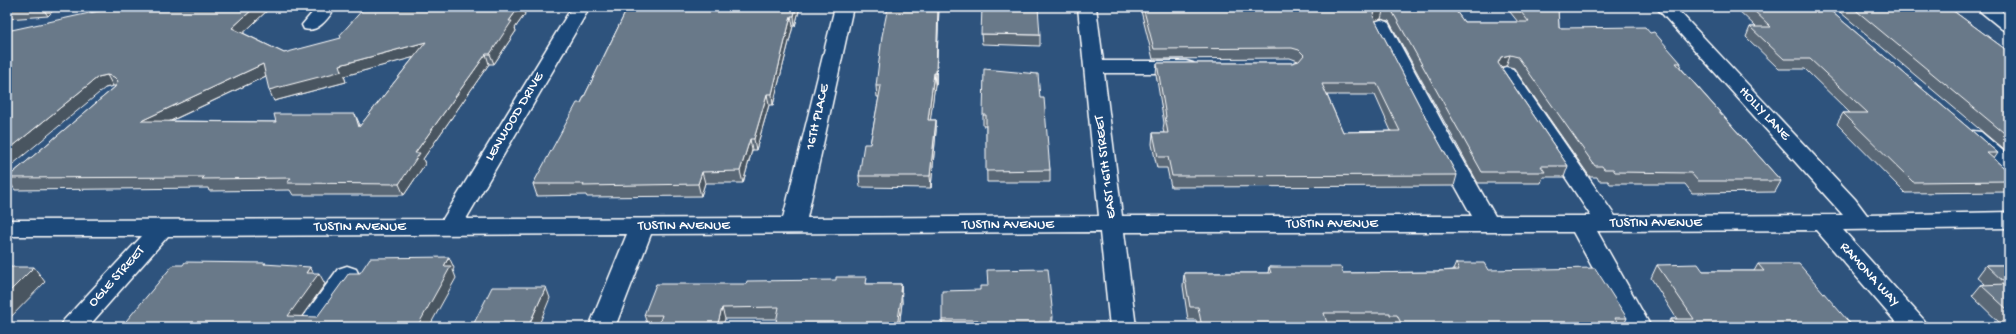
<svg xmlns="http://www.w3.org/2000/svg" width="2016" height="334" viewBox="0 0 2016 334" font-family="'Gochi Hand',sans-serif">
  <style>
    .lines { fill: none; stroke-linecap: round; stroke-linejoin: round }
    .minor-casing { stroke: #fff; stroke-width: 3 }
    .minor { fill: #1f4a7a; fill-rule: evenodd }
    .wall { fill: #5a6876; stroke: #fff; fill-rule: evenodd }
    .shaded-wall { fill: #4a5560; stroke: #fff }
    .building { fill: #697989; stroke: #fff; fill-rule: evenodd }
    .labels { text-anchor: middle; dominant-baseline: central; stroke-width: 3.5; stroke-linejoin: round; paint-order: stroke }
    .street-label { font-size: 14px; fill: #fff; stroke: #1f4a7a }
  </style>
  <rect width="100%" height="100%" fill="#2e537d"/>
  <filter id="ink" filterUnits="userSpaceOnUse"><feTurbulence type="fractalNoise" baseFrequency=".025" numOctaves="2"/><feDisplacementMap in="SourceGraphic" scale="8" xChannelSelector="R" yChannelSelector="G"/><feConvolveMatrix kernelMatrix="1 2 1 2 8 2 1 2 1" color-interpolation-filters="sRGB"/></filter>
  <g filter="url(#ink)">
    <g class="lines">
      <g class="minor-casing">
        <path id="minor" d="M317,7H336C328,18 319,33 304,29L302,25Z
          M572,7H590L466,219L783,218L835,7H853L807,218L1099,216L1078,7H1096L1103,61H1186L1193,63L1196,67L1193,71L1186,73H1104L1122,216H1472L1428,137L1372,26L1374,22L1381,20L1388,22L1390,26L1450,137L1495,216H1591L1496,73L1499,69L1506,67L1513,69L1615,216L1843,215L1656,7H1675L1855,199L1867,215L2009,212V228L1843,230L1924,320L1928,327H1900L1816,230L1597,231L1651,327H1625L1573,232H1124L1136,327H1110L1100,232L651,234L615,327H589L627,234L168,236L88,327H60L64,320L142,236H7V220L443,219Z
          M1975,7H1996L2009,16V31L2002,29Z
          M1973,131L1981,132L2009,156V174L2001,172L1965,142L1962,137L1965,132Z
          M347,266L356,269L359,275L323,327H296L338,269Z"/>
      </g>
      <use href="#minor" class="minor"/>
    </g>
    <path class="wall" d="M7,7H57L48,16L7,19Z
      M117,7H271L243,33L284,53L525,14L515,28L516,31L494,64H489L423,159L425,164L404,195H293L290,190L209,191L208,188L15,190L7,178L115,87V86H113L105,88ZM414,57L360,126L276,122L171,121L266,76L274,101L346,82L344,76Z
      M628,7H800L795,26H793L773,105H769L756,150H752L743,183H705L701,196L587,197L586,195L537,196L533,184L581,103Z
      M939,7L936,84H935L930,120H936V131L931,188L860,187L859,176L870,144L879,97H877L876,86Z
      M1140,7H1453L1464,22H1518L1506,7H1558L1559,28L1650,33L1681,63L1680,67L1781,181L1775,192L1692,193L1685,184H1610L1608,181H1599L1597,177H1590L1514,68L1506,66L1501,67L1568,166L1564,177H1543L1541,183H1478L1389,21L1381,19L1375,20L1430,126L1457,175L1454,186L1171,187L1167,168H1157L1152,144L1153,133H1164L1163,129L1164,123L1156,74L1157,63H1292L1298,61L1290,58L1153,59ZM1327,95H1375L1391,131L1343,132Z
      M1735,7H1826L1998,153L1994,159L2009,172V192L1905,193L1837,124L1843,113H1850L1805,69H1779L1746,37L1750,27H1756Z
      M1834,7H1948L2009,52V154Z
      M981,34L1040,35V46L982,44Z
      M1040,98L1050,170V182H987L986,126H983V115Z
      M1456,263L1488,270L1627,318L1623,327H1386V326H1328V327H1197L1196,320H1188L1183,286L1184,273H1268L1269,267L1343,273L1438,272L1439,271L1453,270Z
      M1758,264L1846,319L1853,327H1667L1671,319H1677L1651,278L1657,265L1703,271H1754Z
      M1986,265H2009V327H2004L1972,296L1981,285L1985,284L1977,277Z
      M746,284H901L902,303L899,327H775L777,319H725L658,326H648L644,315Z
      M980,290L1053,317L1052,327H942V320Z"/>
    <path class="shaded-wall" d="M42,7H57L48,16Z
      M255,7H271L237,39L232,28Z
      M519,7H523L525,14L515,28L516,31L494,64L490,54L509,21Z
      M796,7H800L795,26L794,16Z
      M938,7H939L936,84V73Z
      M1384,8L1381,19L1374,21L1373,16L1376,10Z
      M791,16L793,26L773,105L772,94Z
      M426,42L430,53L344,76L346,82L274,101L269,90L340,65Z
      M486,54L489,64L423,159L425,164L404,195L399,184L415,153Z
      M1510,55L1506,66L1498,68V63L1501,57Z
      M263,64L268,75L147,132L141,121Z
      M934,73L935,84L929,131L928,120Z
      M107,75L113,86L105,88L7,169V151L98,77Z
      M767,94L769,105L756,150L754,139Z
      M355,114L360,125L364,138L359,127Z
      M936,120V131L931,188L930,176Z
      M750,139L752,150L743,183L740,171Z
      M702,172L705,183L701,196L698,184Z
      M449,257L454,268L453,270L456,278L429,327H417L444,266Z
      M34,267L45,282L7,321V294Z
      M310,267L316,277L319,273L325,284L294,327L288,316L306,273Z
      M901,284L902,303L899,327H897Z
      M546,287L550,298L538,327H528Z
      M722,308L725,319L722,327H717Z"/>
    <path class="building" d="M7,7H25L7,8Z
      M117,7H255L232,28L284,53L341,38L340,35L365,7H519L509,21H512L490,54H486L415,153H420L399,184L287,183L291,178L202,179L204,177L7,178L115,87L118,81L114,77L107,75L98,77L7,151V31ZM426,42L359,127L355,114H274L276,122L141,121L263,64L269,90L342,71L340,65Z
      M628,7H796L794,16H791L772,94H767L754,139H750L740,171L702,172L698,184L583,186L584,184H533L577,103H581Z
      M888,7H938L936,73H934L928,120H936L930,176H859L864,144H870L881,86H876L882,36Z
      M982,7H1038L1040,35L981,34Z
      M1143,7H1453L1464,22H1529L1517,7H1558L1559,28L1645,27L1650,33L1654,32L1681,63H1676L1781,181H1698L1691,173L1615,172L1613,169H1604L1602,166H1595L1518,57L1510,55L1501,57L1498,63L1568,166H1541L1545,172H1482L1392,11L1384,8L1376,10L1373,16L1430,126L1457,175L1172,176L1168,157H1158L1153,133H1168L1165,117H1166L1157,63H1292L1299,61L1304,55L1299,50L1292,48L1154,49ZM1322,84H1377L1400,131L1343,132Z
      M1750,7H1826L1998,153H1987L2009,172V181L1913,182L1843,113H1868L1810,59H1784L1750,27H1771Z
      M1852,7H1948L2009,52V137Z
      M984,69L1038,74L1040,98H1044L1050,170L986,171V115H983Z
      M449,257L444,266H451L417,327H121L173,265H183L185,262L266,263L264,264L310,267L306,273H319L288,316L317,317L349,273H360L370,258Z
      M1456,263H1484L1488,270L1595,268L1627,318H1615L1620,327H1403L1397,315H1390V313H1324L1328,327H1202L1198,307H1190L1184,273H1271L1269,267H1341L1343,273L1439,272V271L1459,270Z
      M1698,264L1703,271H1764L1758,264H1799L1853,327H1676L1671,319H1694L1657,265Z
      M1986,265H2009V311L1981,285L2006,284Z
      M7,267H34L7,294Z
      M1048,269L1053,317H1051V327H977L978,320H942V291L980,290V286H988L987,270Z
      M836,277H867L866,284H901L900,292H902L897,327H775L779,307L722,308L717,327H658L662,315H644L656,284H746L747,281L836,280Z
      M492,287H546L528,327H472Z"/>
  </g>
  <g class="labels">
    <g class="street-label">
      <text transform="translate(1764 114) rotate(47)">HOLLY LANE</text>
      <text transform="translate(515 117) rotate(-59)">LENWOOD DRIVE</text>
      <text transform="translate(818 117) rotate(-77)">16TH PLACE</text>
      <text transform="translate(1106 167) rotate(-97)">EAST 16TH STREET</text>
      <text x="1656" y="223">TUSTIN AVENUE</text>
      <text x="1332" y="224">TUSTIN AVENUE</text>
      <text x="1008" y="225">TUSTIN AVENUE</text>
      <text x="684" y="226">TUSTIN AVENUE</text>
      <text x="360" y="227">TUSTIN AVENUE</text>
      <text transform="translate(1869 275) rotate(48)">RAMONA WAY</text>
      <text transform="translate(117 277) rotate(-48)">OGLE STREET</text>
    </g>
  </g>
  <rect width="2016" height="334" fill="none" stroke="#1f4a7a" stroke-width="24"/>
  <rect x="12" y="12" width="1992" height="310" fill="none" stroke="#fff" stroke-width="1.5" filter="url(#ink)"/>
</svg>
